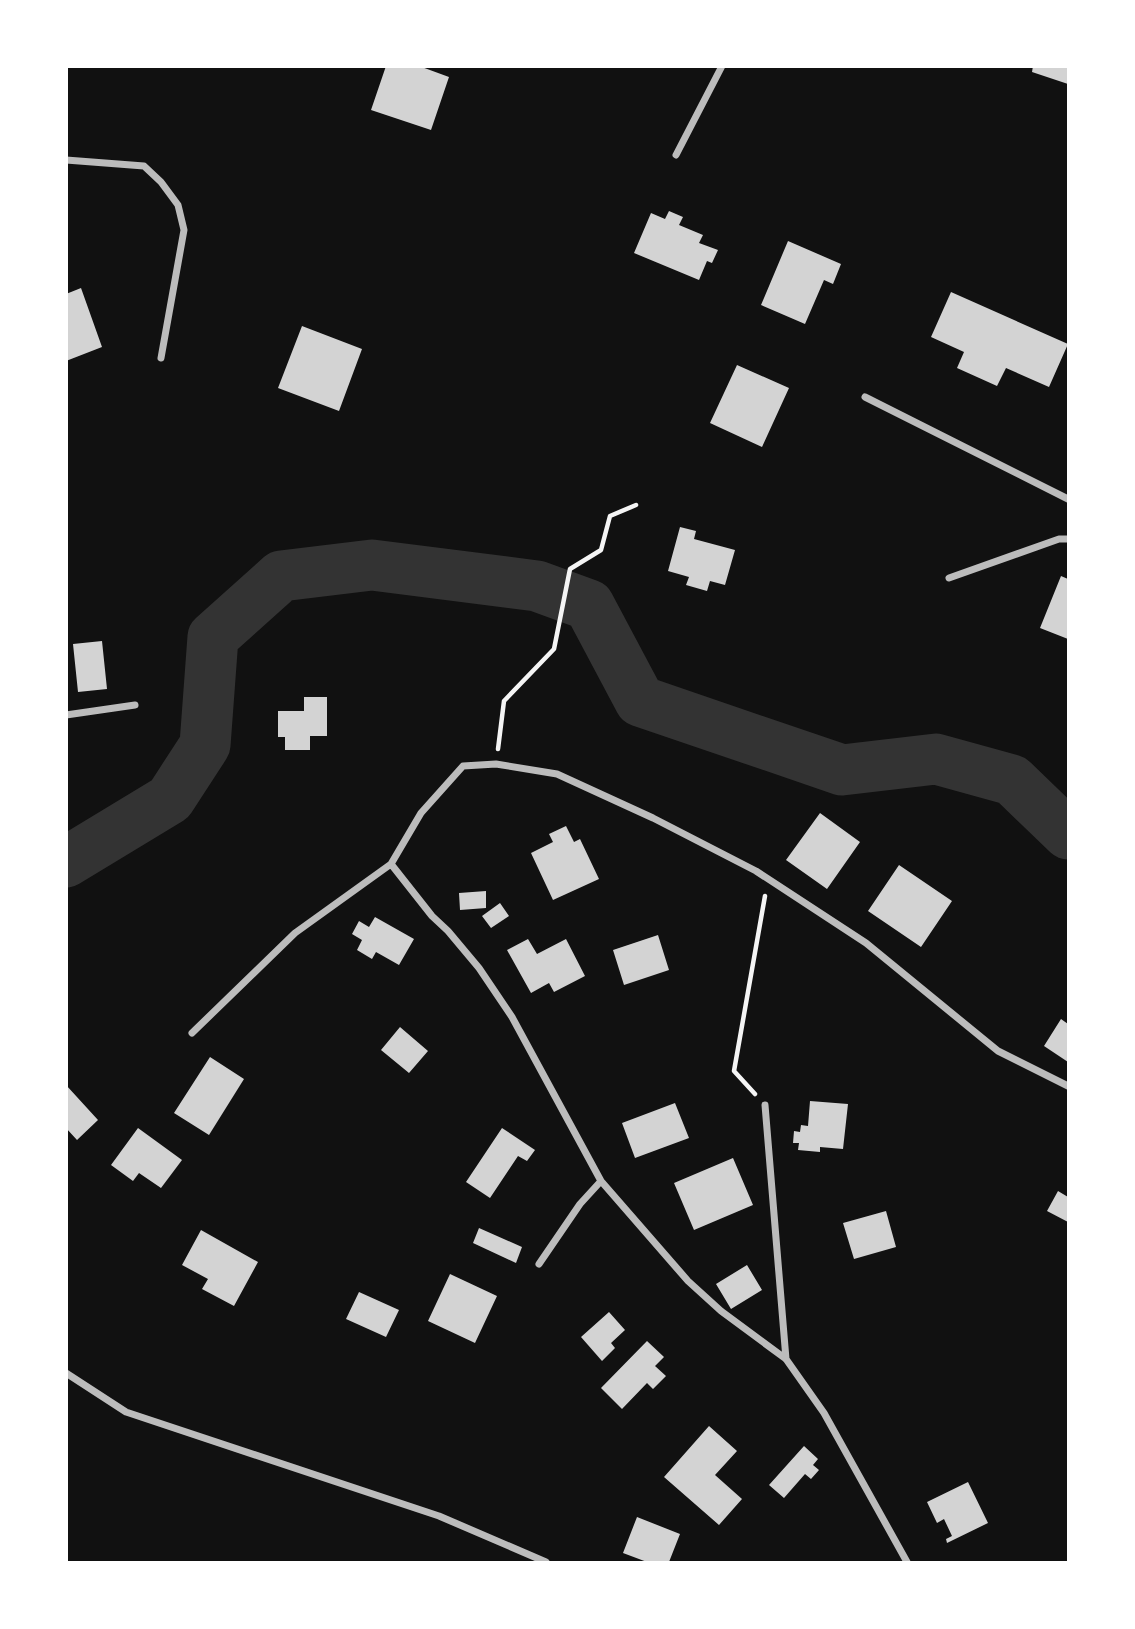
<svg xmlns="http://www.w3.org/2000/svg" width="1135" height="1629" viewBox="0 0 1135 1629" font-family="'Roboto Serif',serif">
  <style>
    .lines { fill: none; stroke-linecap: round; stroke-linejoin: round }
    .river { stroke: #333; stroke-width: 51 }
    .building { fill: #d3d3d3 }
    .path { stroke: #f5f5f5; stroke-width: 4.5 }
    .minor { stroke: #bcbcbc; stroke-width: 7 }
  </style>
  <rect width="100%" height="100%" fill="#111"/>
  <g class="lines">
    <path class="river" d="M66,862L170,799L205,745L213,637L281,576L372,565L537,586L589,605L640,701L842,770L936,759L1012,780L1068,834"/>
  </g>
  <path class="building" d="M386,66H419L449,77L431,130L371,110Z
    M1033,66H1068V84L1032,72Z
    M669,211L683,217L679,225L703,235L699,243L718,250L712,263L707,261L699,280L634,253L651,213L665,219Z
    M788,241L841,264L833,284L824,280L805,324L761,305Z
    M81,288L102,347L66,361V294Z
    M951,292L1068,344L1049,387L1006,368L997,386L957,368L964,352L931,337Z
    M302,326L362,349L339,411L278,388Z
    M737,365L789,388L762,447L710,423Z
    M680,527L696,531L694,539L735,550L725,585L710,581L707,591L686,585L689,577L668,571Z
    M1061,576L1068,579V639L1040,628Z
    M102,641L107,689L78,692L73,644Z
    M304,697H327V736H310V750H285V737H278V711H304Z
    M820,813L860,842L827,889L786,860Z
    M566,826L574,842L580,839L599,879L553,900L531,853L553,842L549,834Z
    M899,865L952,901L921,947L868,911Z
    M486,891V908L460,910L459,893Z
    M500,903L509,916L491,928L482,916Z
    M375,917L414,939L399,965L376,952L372,959L357,950L362,940L352,934L359,921L369,927Z
    M658,935L669,970L624,985L613,950Z
    M528,939L537,954L566,939L585,976L554,992L549,983L531,993L507,950Z
    M1061,1019L1068,1024V1062L1044,1046Z
    M400,1027L428,1051L409,1073L381,1050Z
    M210,1057L244,1079L209,1135L174,1113Z
    M66,1085L98,1120L77,1140L66,1128Z
    M810,1101L848,1104L843,1149L820,1147V1152L798,1150L799,1143H793L794,1131L800,1132L801,1125L808,1126Z
    M675,1103L689,1138L635,1158L622,1123Z
    M138,1128L182,1160L161,1188L139,1173L133,1181L111,1165Z
    M502,1128L535,1150L527,1161L518,1156L490,1198L466,1182Z
    M733,1158L753,1205L694,1230L674,1183Z
    M1058,1191L1068,1197V1222L1047,1211Z
    M886,1211L896,1247L854,1259L843,1223Z
    M479,1228L522,1247L516,1263L473,1243Z
    M201,1230L258,1262L234,1306L202,1289L208,1279L182,1265Z
    M747,1265L762,1290L731,1309L716,1284Z
    M450,1274L497,1296L475,1343L428,1321Z
    M359,1292L399,1310L386,1337L346,1319Z
    M609,1312L625,1330L611,1343L615,1348L602,1361L581,1337Z
    M647,1341L664,1357L655,1366L666,1376L653,1389L647,1383L622,1409L601,1388Z
    M709,1426L737,1451L715,1475L742,1499L719,1525L664,1477Z
    M804,1446L818,1459L813,1465L819,1470L811,1479L805,1474L784,1498L769,1485Z
    M968,1482L988,1523L947,1543L946,1539L952,1536L944,1519L937,1523L927,1502Z
    M637,1517L680,1534L669,1562H647L623,1553Z"/>
  <g class="lines">
    <path class="path" d="M498,749L504,701L554,649L570,569L601,550L610,516L636,505
      M755,1094L734,1071L765,896"/>
    <path class="minor" d="M676,155L722,66
      M66,160L144,166L161,182L178,205L184,230L161,358
      M865,397L1068,499
      M949,578L1059,539H1068
      M66,715L135,705
      M192,1033L295,933L391,864
      M765,1105L786,1359
      M539,1264L580,1204L601,1181
      M66,1373L126,1412L439,1516L546,1562
      M907,1562L824,1413L786,1359L721,1311L688,1281L601,1181L512,1017L479,968L448,931L432,916L391,864L421,813L463,766L496,764L557,774L653,818L756,871L866,943L998,1051L1068,1086"/>
  </g>
  <rect width="1135" height="1629" fill="none" stroke="#ffffff" stroke-width="136"/>
</svg>
